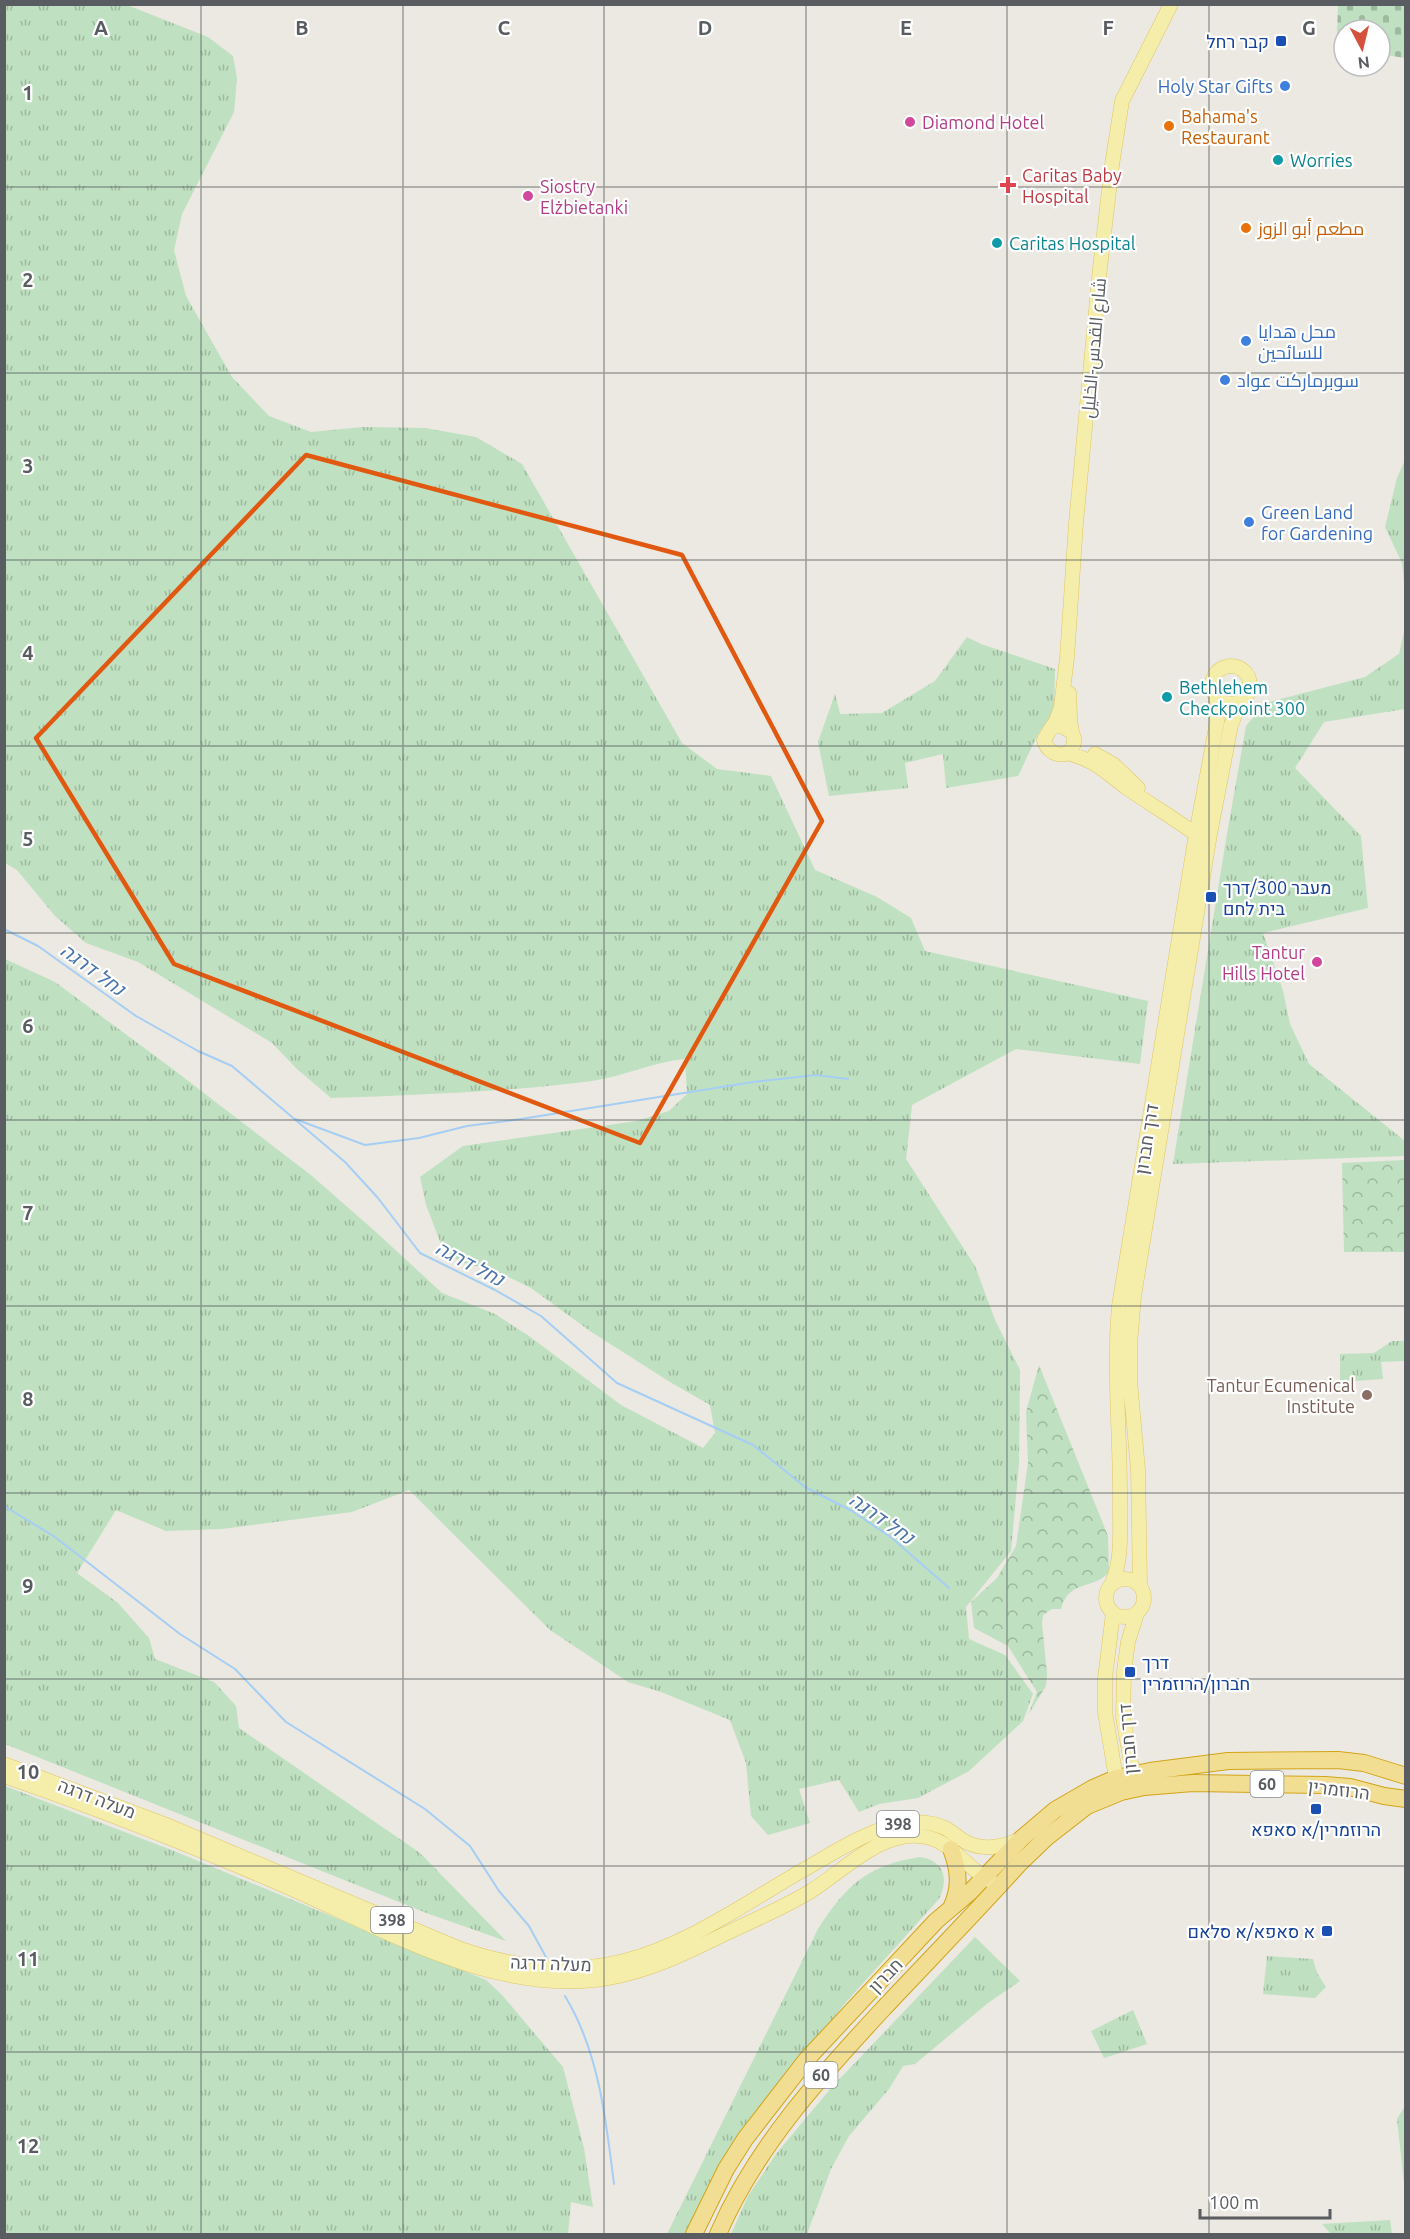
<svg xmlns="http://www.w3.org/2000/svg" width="1410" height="2239" viewBox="0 0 1410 2239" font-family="Ubuntu,Cairo,Heebo,sans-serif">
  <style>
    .grass { fill: url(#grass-tufts) }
    .forest { fill: url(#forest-crowns) }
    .cemetery { fill: url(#cemetery-stones) }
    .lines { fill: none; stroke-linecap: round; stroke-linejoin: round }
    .stream { stroke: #a6cef5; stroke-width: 2 }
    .major-casing { stroke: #e1c563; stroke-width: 15 }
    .highway-casing { stroke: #d3a418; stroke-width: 18 }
    .major { stroke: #f5eeab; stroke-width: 14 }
    .highway { stroke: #f1de92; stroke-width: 16 }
    .marked { fill: none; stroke: #e15910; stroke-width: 4.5; stroke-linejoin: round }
    .grid { fill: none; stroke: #595c60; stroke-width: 1.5; stroke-opacity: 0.55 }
    .transit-dot { fill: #1a4fb4; stroke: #fff; stroke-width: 2 }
    .shop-dot { fill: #3f7fe0; stroke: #fff; stroke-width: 2 }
    .hotel-dot { fill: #d1479c; stroke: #fff; stroke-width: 2 }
    .food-dot { fill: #e8710a; stroke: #fff; stroke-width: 2 }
    .culture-dot { fill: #0f9aa8; stroke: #fff; stroke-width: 2 }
    .health-dot { fill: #e0444e; stroke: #fff; stroke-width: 2 }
    .education-dot { fill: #8d6e63; stroke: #fff; stroke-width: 2 }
    .labels { text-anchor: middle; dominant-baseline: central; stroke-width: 4.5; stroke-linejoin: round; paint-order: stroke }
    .shield { fill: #fff; stroke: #8b8d90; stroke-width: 1.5 }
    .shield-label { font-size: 16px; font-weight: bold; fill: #595c60 }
    .transit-label { font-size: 18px; fill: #164399; stroke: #fff; text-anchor: end }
    .shop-label { font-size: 18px; fill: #366cbe; stroke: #fff; text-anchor: start }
    .food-label { font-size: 18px; fill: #c56008; stroke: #fff; text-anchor: start }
    .hotel-label { font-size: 18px; fill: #b23c85; stroke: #fff; text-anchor: start }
    .culture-label { font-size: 18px; fill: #0d838f; stroke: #fff; text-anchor: start }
    .health-label { font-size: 18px; fill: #be3a42; stroke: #fff; text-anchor: start }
    .street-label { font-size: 18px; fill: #595c60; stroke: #fff }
    .education-label { font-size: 18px; fill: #785e54; stroke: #fff; text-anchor: end }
    .water-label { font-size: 20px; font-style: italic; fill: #4a74ac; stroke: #fff }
    .grid-label { font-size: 20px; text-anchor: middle; font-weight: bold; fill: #595c60; stroke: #fff; stroke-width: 4.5; stroke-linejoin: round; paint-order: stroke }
  </style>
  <defs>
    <pattern id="grass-tufts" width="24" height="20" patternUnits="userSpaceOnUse" patternTransform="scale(1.5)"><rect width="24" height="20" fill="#bfe0c1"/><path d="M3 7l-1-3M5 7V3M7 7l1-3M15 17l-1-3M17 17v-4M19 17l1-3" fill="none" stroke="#9eb9a0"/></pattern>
    <pattern id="forest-crowns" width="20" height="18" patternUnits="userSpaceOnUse" patternTransform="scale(1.5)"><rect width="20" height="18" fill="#bfe0c1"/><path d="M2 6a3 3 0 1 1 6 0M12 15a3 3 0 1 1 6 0" fill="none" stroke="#9eb9a0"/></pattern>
    <pattern id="cemetery-stones" width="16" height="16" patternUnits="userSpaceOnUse" patternTransform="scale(1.5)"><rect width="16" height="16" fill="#bfe0c1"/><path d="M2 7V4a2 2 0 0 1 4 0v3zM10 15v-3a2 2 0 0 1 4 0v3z" fill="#9eb9a0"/></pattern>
  </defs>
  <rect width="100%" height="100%" fill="#ebe9e1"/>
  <path class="grass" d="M5,4L127,5L208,37L233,56L237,78L234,112L182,214L174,250L186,296L232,377L269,416L311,432L363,427L425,428L476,437L522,464L682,743L717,769L771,776L815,870L877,897L911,918L925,951L1148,1001L1140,1064L1016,1049L912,1105L906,1159L975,1266L995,1320L1020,1370L1019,1463L1011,1551L966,1607L969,1639L1005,1655L1033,1694L1023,1721L969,1771L918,1798L879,1804L859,1812L839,1780L799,1789L810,1823L768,1835L751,1816L746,1763L730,1720L661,1692L628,1682L550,1630L409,1490L352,1512L222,1529L166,1531L116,1510L77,1573L118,1603L149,1638L155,1659L214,1682L236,1706L239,1728L420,1853L506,1941L429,1914L5,1744V959L55,982L170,1067L312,1176L377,1233L442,1293L495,1314L529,1336L621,1405L703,1448L715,1433L710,1405L670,1382L590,1331L531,1288L496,1271L459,1262L441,1244L426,1205L420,1177L463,1146L637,1121L669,1111L687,1094L685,1059C653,1062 624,1076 592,1081C506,1092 418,1095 331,1098L297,1069L272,1043L138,962L86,943L55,916L17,870L5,863Z
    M1405,460V593L1402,563L1385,527L1397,478Z
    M1405,627V709L1324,722L1295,768L1361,836L1368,908L1263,933L1283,991L1290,1024L1309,1064L1405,1141V1156L1173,1164L1227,834L1246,726L1265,703L1365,677L1399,654Z
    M967,637L981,644L1055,669L1054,714C1036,731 1029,755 1018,776L946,788L943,754L905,763L908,788L829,796L818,742L835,694L840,714L882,713L935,681Z
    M1392,1341H1405V1361L1381,1362L1383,1379L1340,1382V1354L1374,1353Z
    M5,1786L174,1851L486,1980L502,1995L563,2067L584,2148L593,2207L571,2202L568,2234H5Z
    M920,1857C944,1861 949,1878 939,1899L847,2001L751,2121L690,2234H667L818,1929C846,1885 868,1865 920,1857Z
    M975,1937L1020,1981L988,2003L915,2064L903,2066L889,2089L849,2136L831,2169L807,2234H731L748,2196L776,2154L831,2088Z
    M1267,1956L1313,1959L1317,1973L1326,1987L1315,1998L1263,1994Z
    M1133,2010L1147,2044L1104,2058L1091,2031Z
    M1405,2106V2193L1397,2119Z
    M1390,2220L1392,2234H1331L1322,2224Z"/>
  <path class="forest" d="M1405,1160V1252H1344L1342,1163Z
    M1039,1365L1108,1536L1109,1572C1094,1590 1069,1579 1061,1609H1052L1043,1615L1042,1623L1047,1674L1046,1686L1028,1715L1037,1692L1008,1646L974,1628L971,1602L997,1578L1016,1546L1028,1463L1026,1412Z"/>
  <path class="cemetery" d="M1338,5H1405V58L1380,54V30H1344V48L1334,47L1339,41L1337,37Z"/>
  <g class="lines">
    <path class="stream" d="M4,929L38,946L136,1016L198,1051L232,1066L345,1162L378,1198L420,1253L495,1290L541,1316L617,1383L753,1445L805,1487L852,1511L892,1538L949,1588
      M295,1119L365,1145L419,1138L467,1126L521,1119L753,1082L816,1075L848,1079
      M4,1506L55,1537L180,1634L235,1669L286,1722L425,1809L470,1846L499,1891L529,1926L547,1959
      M565,1996C599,2052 606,2120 614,2184"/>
    <g class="major-casing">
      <path id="major" d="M1212 685a19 19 0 1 1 38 0a19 19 0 1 1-38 0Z
        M1069,693C1070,705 1069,720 1072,732C1073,738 1075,735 1074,742C1072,761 1048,757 1044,740L1051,728L1060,725L1072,732
        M1051,728L1056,721L1061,707L1067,658L1076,523L1100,268L1112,165L1122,101L1171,4
        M1066,753C1094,759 1105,772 1127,788C1147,802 1167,814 1187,828L1196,834H1204
        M1095,754L1113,764L1138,788
        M1106 1598a19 19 0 1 1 38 0a19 19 0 1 1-38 0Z
        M1112,1583C1122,1561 1120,1533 1120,1510C1121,1441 1113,1374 1119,1306L1196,834L1217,722L1216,698
        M1140,1585L1138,1470L1130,1381V1344L1134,1296L1210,834L1231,725L1240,703
        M1113,1613L1105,1678V1712L1116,1778L1128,1790L1133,1774L1123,1717L1124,1671L1128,1642L1137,1613
        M4,1764L164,1824L458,1948C510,1966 569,1975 624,1961C686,1945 743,1905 798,1873C825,1858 863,1833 892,1826C910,1821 928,1820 945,1828C953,1832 960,1840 968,1843C985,1851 1005,1846 1021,1839
        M4,1776C96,1808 187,1844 276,1882C378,1925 493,1998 608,1978C651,1971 690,1951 729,1932C756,1919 785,1907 811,1891C836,1875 860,1852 888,1841C901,1836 917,1834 930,1838C955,1845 969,1871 991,1881"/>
    </g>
    <g class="highway-casing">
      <path id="highway" d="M951,1849C959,1869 961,1888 951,1908
        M694,2234L726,2169L745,2139L807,2059L936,1921L969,1893L1022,1838L1055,1810L1093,1788L1116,1778L1150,1771L1228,1761L1338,1760L1364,1763L1406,1776
        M718,2234C756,2147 818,2079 882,2010C928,1961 975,1913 1020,1863L1046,1838L1087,1806L1121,1792L1144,1787L1193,1783L1325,1785L1350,1787L1384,1796L1406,1799"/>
    </g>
    <use href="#major" class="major"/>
    <use href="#highway" class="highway"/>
  </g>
  <path class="marked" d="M306,455L682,555L822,821L640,1143L174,964L36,738Z"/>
  <path class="grid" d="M201,4V2234M403,4V2234M604,4V2234M806,4V2234M1007,4V2234M1209,4V2234M4,187H1406M4,373H1406M4,560H1406M4,746H1406M4,933H1406M4,1120H1406M4,1306H1406M4,1493H1406M4,1679H1406M4,1866H1406M4,2052H1406"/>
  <g class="transit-dot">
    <rect x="1275" y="35" width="12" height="12" rx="3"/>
    <rect x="1205" y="891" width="12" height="12" rx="3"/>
    <rect x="1124" y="1666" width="12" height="12" rx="3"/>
    <rect x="1310" y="1803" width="12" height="12" rx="3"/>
    <rect x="1321" y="1925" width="12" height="12" rx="3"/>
  </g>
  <g class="shop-dot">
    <circle cx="1285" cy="86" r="6"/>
    <circle cx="1246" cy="341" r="6"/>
    <circle cx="1225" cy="380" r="6"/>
    <circle cx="1249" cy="522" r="6"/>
  </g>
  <g class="hotel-dot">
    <circle cx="910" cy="122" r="6"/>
    <circle cx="528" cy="196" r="6"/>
    <circle cx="1317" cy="962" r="6"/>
  </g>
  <g class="food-dot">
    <circle cx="1169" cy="126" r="6"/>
    <circle cx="1246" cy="228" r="6"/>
  </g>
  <g class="culture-dot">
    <circle cx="1278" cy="160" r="6"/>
    <circle cx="997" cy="243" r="6"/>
    <circle cx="1167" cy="697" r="6"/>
  </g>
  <path class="health-dot" d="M1005 176h6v6h6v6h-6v6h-6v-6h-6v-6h6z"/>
  <circle class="education-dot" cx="1367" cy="1395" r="6"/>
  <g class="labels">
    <g class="shield">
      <rect x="1250.5" y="1771" width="33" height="26" rx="4.5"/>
      <rect x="877" y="1811" width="42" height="26" rx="4.5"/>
      <rect x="371" y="1907" width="42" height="26" rx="4.5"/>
      <rect x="804.5" y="2062" width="33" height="26" rx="4.5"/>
    </g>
    <g class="shield-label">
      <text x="1267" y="1784">60</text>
      <text x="898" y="1824">398</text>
      <text x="392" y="1920">398</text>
      <text x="821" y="2075">60</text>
    </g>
    <g class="transit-label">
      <text x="1269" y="41">קבר רחל</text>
      <text x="1223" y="887" text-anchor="start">מעבר 300/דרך<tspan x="1223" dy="21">בית לחם</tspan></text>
      <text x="1142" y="1662" text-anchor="start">דרך<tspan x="1142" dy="21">חברון/הרוזמרין</tspan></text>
      <text x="1316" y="1829" text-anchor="middle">הרוזמרין/א סאפא</text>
      <text x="1315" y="1931">א סאפא/א סלאם</text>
    </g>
    <g class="shop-label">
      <text x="1273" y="86" text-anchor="end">Holy Star Gifts</text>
      <text x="1258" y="331">محل هدايا<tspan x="1258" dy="21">للسائحين</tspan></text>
      <text x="1237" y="380">سوبرماركت عواد</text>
      <text x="1261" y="512">Green Land<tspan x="1261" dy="21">for Gardening</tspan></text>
    </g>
    <g class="food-label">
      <text x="1181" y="116">Bahama's<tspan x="1181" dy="21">Restaurant</tspan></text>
      <text x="1258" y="228">مطعم أبو الزوز</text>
    </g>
    <g class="hotel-label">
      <text x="922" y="122">Diamond Hotel</text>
      <text x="540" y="186">Siostry<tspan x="540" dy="21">Elżbietanki</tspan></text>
      <text x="1305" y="952" text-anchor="end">Tantur<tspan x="1305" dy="21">Hills Hotel</tspan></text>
    </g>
    <g class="culture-label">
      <text x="1290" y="160">Worries</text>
      <text x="1009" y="243">Caritas Hospital</text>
      <text x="1179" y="687">Bethlehem<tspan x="1179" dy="21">Checkpoint 300</tspan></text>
    </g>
    <g class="health-label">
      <text x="1022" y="175">Caritas Baby<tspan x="1022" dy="21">Hospital</tspan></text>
    </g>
    <g class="street-label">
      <text transform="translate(1093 348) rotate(-85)">شارع القدس-الخليل</text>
      <text transform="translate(1146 1139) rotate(-81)">דרך חברון</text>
      <text transform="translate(1127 1739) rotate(-95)">דרך חברון</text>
      <text transform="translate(1339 1789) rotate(7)">הרוזמרין</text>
      <text transform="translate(97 1798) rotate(21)">מעלה דרגה</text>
      <text transform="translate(551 1963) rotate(2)">מעלה דרגה</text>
      <text transform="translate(885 1975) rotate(-46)">חברון</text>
    </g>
    <g class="education-label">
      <text x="1355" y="1385">Tantur Ecumenical<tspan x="1355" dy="21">Institute</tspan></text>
    </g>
    <g class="water-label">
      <text transform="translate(93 969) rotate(36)">נחל דרגה</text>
      <text transform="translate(470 1263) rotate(28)">נחל דרגה</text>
      <text transform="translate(882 1518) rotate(35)">נחל דרגה</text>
    </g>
  </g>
  <g class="grid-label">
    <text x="101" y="35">A</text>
    <text x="302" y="35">B</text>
    <text x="504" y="35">C</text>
    <text x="705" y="35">D</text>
    <text x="906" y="35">E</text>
    <text x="1108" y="35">F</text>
    <text x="1309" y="35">G</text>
    <text x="28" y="100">1</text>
    <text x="28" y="287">2</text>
    <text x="28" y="473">3</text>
    <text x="28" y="660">4</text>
    <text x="28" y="846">5</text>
    <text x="28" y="1033">6</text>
    <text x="28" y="1220">7</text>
    <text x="28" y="1406">8</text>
    <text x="28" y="1593">9</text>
    <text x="28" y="1779">10</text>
    <text x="28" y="1966">11</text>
    <text x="28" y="2153">12</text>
  </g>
  <rect width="1410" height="2239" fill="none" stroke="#595c60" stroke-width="12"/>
  <g transform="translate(1362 48) rotate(173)"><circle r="28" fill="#ffffff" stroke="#bdbebf" stroke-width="1.5"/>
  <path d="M0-4.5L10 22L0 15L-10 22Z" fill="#d5513c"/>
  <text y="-9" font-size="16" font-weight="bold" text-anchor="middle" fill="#595c60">N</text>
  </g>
  <path d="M1200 2209v9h130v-9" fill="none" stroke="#595c60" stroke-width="3"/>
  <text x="1209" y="2209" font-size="18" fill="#595c60" stroke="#ffffff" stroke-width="4.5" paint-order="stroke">100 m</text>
</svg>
